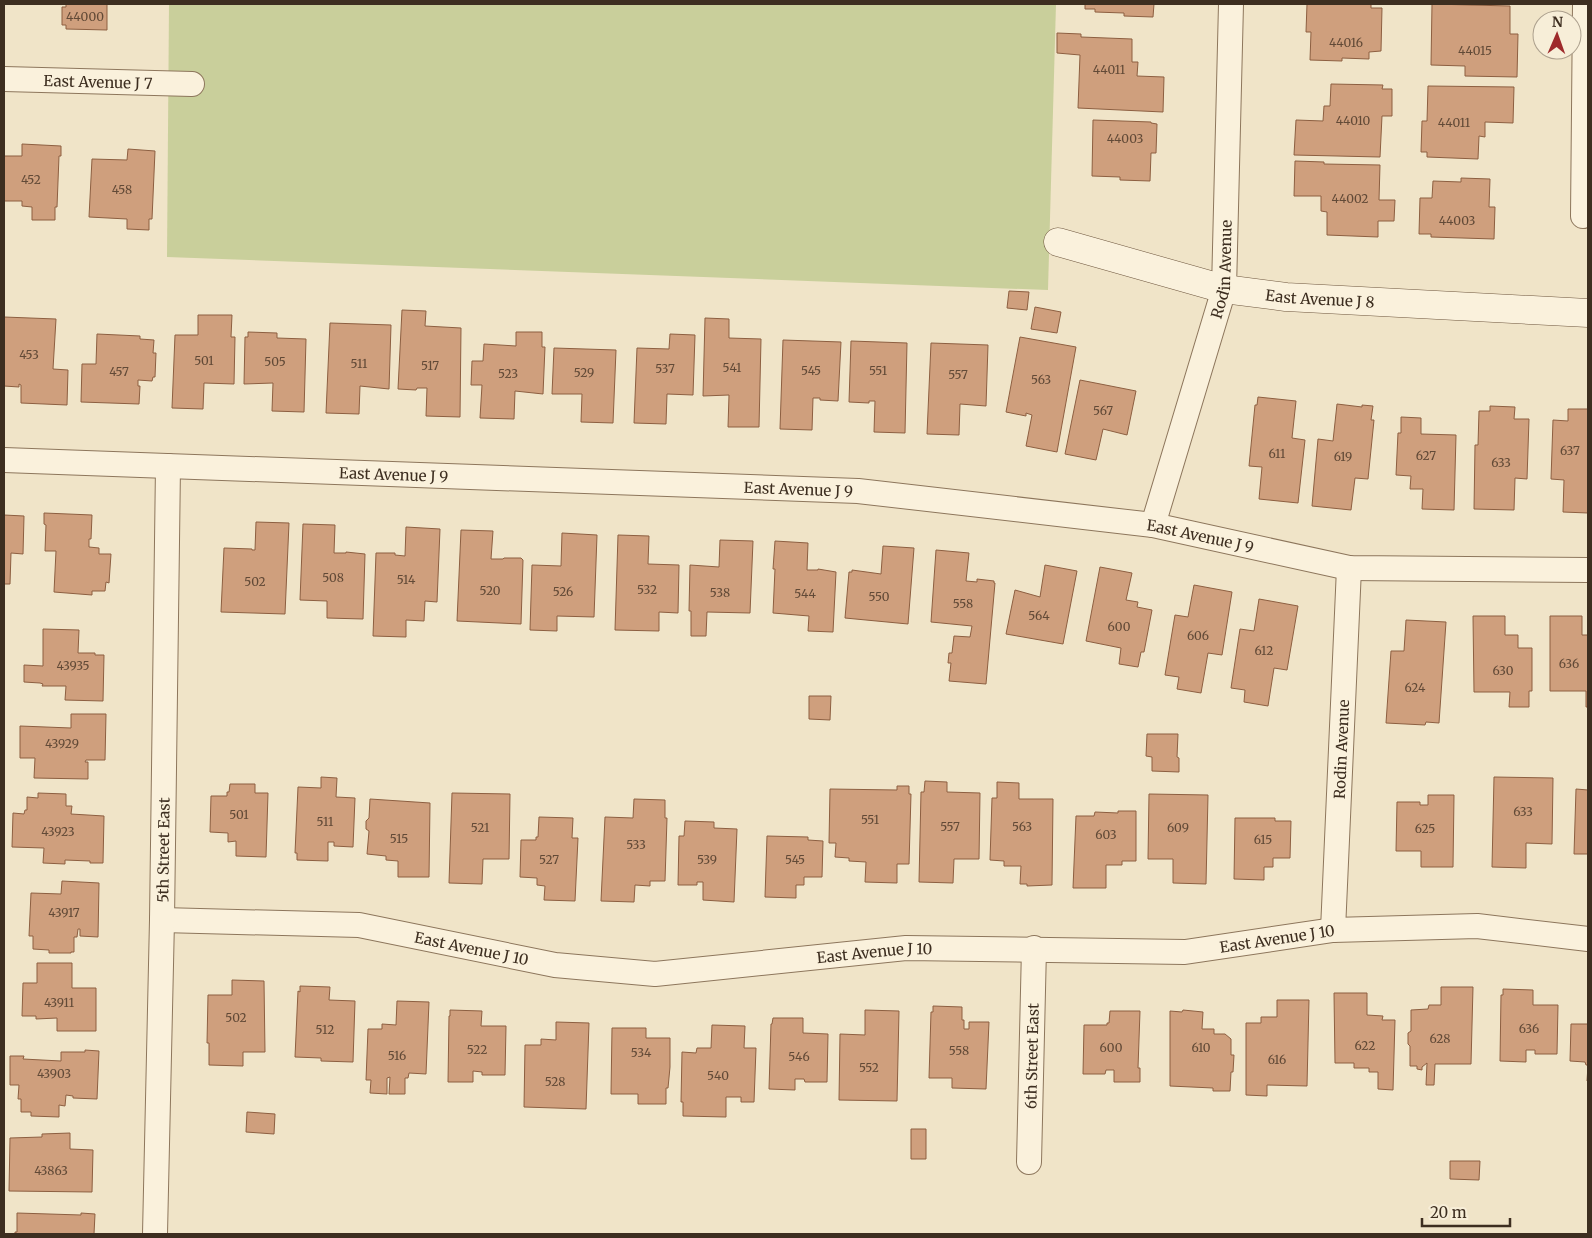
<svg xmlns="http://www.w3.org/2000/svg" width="1592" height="1238" viewBox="0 0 1592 1238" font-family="Merriweather,serif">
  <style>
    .green { fill: #c9cf9b }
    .building { fill: #cf9f7d; stroke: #8d5f41 }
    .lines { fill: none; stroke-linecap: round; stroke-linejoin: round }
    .street-casing { stroke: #8d765c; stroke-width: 26 }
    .secondary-casing { stroke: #6f573f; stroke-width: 29 }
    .street { stroke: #faf1dc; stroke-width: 24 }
    .secondary { stroke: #faf1dc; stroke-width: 28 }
    .labels { text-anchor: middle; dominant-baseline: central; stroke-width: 5; stroke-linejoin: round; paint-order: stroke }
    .number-label { font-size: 12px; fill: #624a37 }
    .street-label { font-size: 15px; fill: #3d2e20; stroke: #f7eed8 }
  </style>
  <rect width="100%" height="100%" fill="#f0e4c8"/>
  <path class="green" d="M169,4H1056L1048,290L167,257Z"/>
  <path class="building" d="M66,4H107V30L66,29V25H62V7H66Z
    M1085,4H1154L1153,17L1124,16V13L1095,12V9H1085Z
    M1307,4H1371V8H1382L1381,51L1369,52V59L1342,58V61L1310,60L1311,32H1306Z
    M1432,4L1510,6V34H1518L1517,77L1465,76V66L1431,65Z
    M1057,33L1081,34V37L1132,39V62H1138L1137,76L1164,77L1163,112L1078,108L1080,55L1057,53Z
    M1331,84L1383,85L1382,89H1392V116H1382L1380,157L1294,155L1296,120L1323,121L1324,106H1330Z
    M1428,86L1514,87L1513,123L1485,122V137L1479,136L1478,159L1427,157V152H1421L1422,121H1427Z
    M1093,120L1151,122V123L1157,124L1156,153H1151L1150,181L1120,180V177L1092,176Z
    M22,144L61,146V156H59L57,207H55V220H32V207L22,206V201H4V156H22Z
    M128,149L155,151L152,219H149V230L127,229V219L89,217L92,159L127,160Z
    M1295,161L1324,162V164L1380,165L1379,200H1395L1394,221H1378V237L1327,235V212L1321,211V196H1294Z
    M1461,178L1490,179L1489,207H1495L1494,239L1431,237V234H1419L1420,198H1432L1433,181L1461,182Z
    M1009,291L1029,292L1027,310L1007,308Z
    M1035,307L1061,312L1057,333L1031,329Z
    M402,310L426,311L425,326L461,328L460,417L426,416L427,388H417L416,390L398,389Z
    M198,315H232L231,337H235L234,384L204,383L203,409L172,408L175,335H198Z
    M4,317L56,319L53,369L68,370L67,405L21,403V385L19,384V387L4,386Z
    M705,318L729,319V338L761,339L759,427H728L729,395L703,396Z
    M330,323L391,325L389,389L360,386L359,414L326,413Z
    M248,332L277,333V338L306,339L304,412L272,411L273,383L244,384L245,337H248Z
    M516,332H542V347H545L543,394L515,391L514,419L480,418L482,385H471L472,361H483L484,344L516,346Z
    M97,334L140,336V339L154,340L153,353H156L155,377H153L152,381L138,380V386H140L139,404L81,402L82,364H96Z
    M670,334L695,335L693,395L667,394L666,424L634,423L637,348L669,349Z
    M1020,337L1076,347L1057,452L1026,446L1032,415L1026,413V416L1006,412Z
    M783,340L841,342L838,401L820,400V398H813L812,430L780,429Z
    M851,341L907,343L905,433L874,432L875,401H869V403L849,402Z
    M931,343L988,345L986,406L960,404L959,435L927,434Z
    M554,348L616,350L613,423L581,422L582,394H552Z
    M1080,380L1136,391L1127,435L1103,429L1096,460L1065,454Z
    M1258,397L1296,401L1292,438L1305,440L1298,503L1259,499L1262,467L1249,466L1255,405H1257Z
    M1337,404L1362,407V405L1373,406L1371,420H1374L1368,479L1355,478L1351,510L1312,506L1318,439L1333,441Z
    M1490,406L1515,407L1514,419H1529L1527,479L1515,478L1514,510L1474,509L1475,445H1478L1479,411H1490Z
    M1568,409H1588V513L1563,512L1564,480L1551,479L1553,420L1568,421Z
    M1401,417L1421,418V434L1456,435L1454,510L1422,509L1423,489H1410L1411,476L1396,475L1398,433H1401Z
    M44,513L92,515L91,539H89V547L99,548V554H111L109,583L106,582L105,591H92V595L54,592L56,551H45L46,525L44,524Z
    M4,515L24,516L23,554L11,553L10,584H4Z
    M256,522L289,523L285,614L221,612L224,548L252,549V550H255Z
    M303,524L335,525L334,553H346V552L365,554L363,619L327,618V601L300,600Z
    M406,527L440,529L437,602L425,601L424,621L406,620V637L373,636L376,553H395V555L405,556Z
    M461,530L493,531L491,559H503L504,558H521L523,560L521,624L457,621Z
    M562,533L597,535L594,617L557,616V631L530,630L532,565L561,566Z
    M618,535L649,536L648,564L679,565L678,613L659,612V631L615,630Z
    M720,540L753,541L750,613L707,612L706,636H691V611H689L690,565L719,567Z
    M775,541L808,543L807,570H818V569L836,572L833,632L808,631L809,616L773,613L775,569H773Z
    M883,546L914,548L908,624L845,618L849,572H852V570L881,574Z
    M936,550L969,553L966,581L977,582V579L994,581V583H995L986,684L949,681L951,663H948L949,653H952L954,636L970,637L972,626L931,622Z
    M1045,565L1077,571L1063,644L1006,634L1015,590L1040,597Z
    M1100,567L1132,573L1126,600L1138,602L1137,607L1152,610L1144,652H1141L1138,667L1119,664L1121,648L1086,641Z
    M1194,585L1232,592L1222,655L1208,653L1201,693L1177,689L1179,677L1165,675L1175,615L1188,617Z
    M1259,599L1298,606L1287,670L1274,668L1268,706L1244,702L1245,690L1231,688L1240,629L1254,631Z
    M1473,616H1505V635H1518V648H1532V691H1529V707H1509L1510,692H1474Z
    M1550,616H1582V635H1588V707H1586V691H1550Z
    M1406,620L1446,622L1439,723L1426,722L1425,725L1386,723L1391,651H1404Z
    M43,629L79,630L78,653H95V655H104L103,701L65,700L66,686H42L43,684L40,683L24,682V665L43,666Z
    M809,696H831L830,720L809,719Z
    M71,714H106L105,760H86L85,762H88V779L34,778L35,758H20V726L71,728Z
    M1147,734H1178L1177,757L1179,758V772L1152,771V757L1146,756Z
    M321,777L337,778L336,797L355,798L353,847L334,846V842H328V861L297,860V853H295L298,787L321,788Z
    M1494,777L1553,778L1552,844L1526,843V868L1492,867Z
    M925,781L947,782V792L980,793L979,859H954L953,883L919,882L921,792H924Z
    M997,782L1019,783V799H1053L1052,885L1027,886V884H1020L1021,866H1004V861L990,860L992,798H997Z
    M230,784H255V793H268L266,857L236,856V841L228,842V833L210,832L211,796H227V792H229Z
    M897,786H909V794H911L909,864H897V883L865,882L866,862L849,861V858L835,857L836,843H829L830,789L897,790Z
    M1576,789L1588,790V854H1574Z
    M38,793L66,794V806H72L71,814L104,816L103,863H90V861L65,860V864L43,863L44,848L12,847L13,813L24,814L25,810H27V797L38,798Z
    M452,793L510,794L509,859H483L482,884L449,883Z
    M1149,794L1208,795L1206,884L1173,883V859H1148Z
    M1428,795H1454L1453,867H1421V851H1396L1397,802H1420V805H1428Z
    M370,799L430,803L429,877H398V861L386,860V856L367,854L369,831L366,829V821L369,818Z
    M634,799L665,800V818H667L665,881H650V886L635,885L634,902L601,901L605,817L633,818Z
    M1118,811H1136V861H1122V865H1106V888H1073L1076,816H1094L1095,812L1118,813Z
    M539,817L573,818L572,838H578L575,901L544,900L545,886L537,885V878L520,877L521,840H536V837H538Z
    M1235,818H1275V821H1291L1290,858H1273V867H1264V880L1234,879Z
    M685,821L714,822V828L737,829L734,902L703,900V882H697V885H678L679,836H684Z
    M767,836L808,837V840L823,841L822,877H804V885H796V898L765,897Z
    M62,881L99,883L98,937L80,936V929H78L77,937H74V952H71V953H49V950L33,949V936H29L31,893L61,894Z
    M37,963H72V988H96V1031H57V1018L36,1019V1016H22L23,983H37Z
    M232,980L264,981L265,1052H243V1066L209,1065V1043H207L208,995H232Z
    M300,986L330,987L329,1000L355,1001L353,1062L321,1061V1058L295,1057L298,991L300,992Z
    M1441,987H1473L1471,1064H1435L1434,1085H1426L1427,1063L1422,1067V1070L1417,1069V1066H1410V1046L1408,1044V1033L1411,1031V1010L1428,1009L1429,1005H1441Z
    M1503,989L1533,990V1005H1558L1557,1054H1535V1050H1526V1062L1500,1061L1501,995H1503Z
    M1334,993H1367V1015L1383,1016L1382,1020H1395L1393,1090L1378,1089V1072H1369V1068H1354V1063H1335Z
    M1277,1000H1309L1307,1086L1267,1085V1096L1246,1095V1023H1261V1017H1277Z
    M397,1001L429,1002L426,1074L409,1073L408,1078H405V1094H389L390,1077L387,1078V1094L370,1093L371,1080H366L368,1029H382V1024L396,1025Z
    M933,1006L962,1007V1020H964V1029H969V1022H989L986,1089L952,1088V1078H929L931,1012H933Z
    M450,1010L482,1011L481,1026H506L505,1075H482V1072L473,1071V1082H448L449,1016H450Z
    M865,1010L899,1011L897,1101L839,1100L840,1034L865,1035Z
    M1183,1010L1203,1012L1202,1029H1214V1034H1225L1231,1039V1055H1234L1233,1072H1231L1230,1091H1213V1088L1170,1086V1011L1182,1012Z
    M1110,1011H1140L1138,1068H1140V1082H1114V1070H1106L1105,1074H1083L1084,1025H1107V1023H1109Z
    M773,1018H803V1033L828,1034L827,1082H805L804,1079H795V1090L769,1089L771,1024H772Z
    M1588,1020V1081H1587L1588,1065H1586L1585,1062L1570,1061L1571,1024H1588Z
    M556,1022L589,1023L586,1109L524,1107L525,1045H541V1039L556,1040Z
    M712,1025L745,1026L744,1048H756L754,1102H741V1097H726V1117L683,1116V1102H681L682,1052L696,1053L697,1048H711Z
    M612,1028H646V1038H670V1067L668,1088H666V1104H638V1094H611Z
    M85,1050L99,1051L97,1099L73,1098V1096L66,1095L65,1106L59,1105V1117L31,1116V1112H21V1099H18L19,1085H10V1056H24L23,1059L61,1061V1052H85Z
    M247,1112L275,1114L274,1134L246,1132Z
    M911,1129H926V1159H911Z
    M70,1133V1149L93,1150L92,1192L9,1191L10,1138L42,1137V1134Z
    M1450,1161H1480L1479,1180L1450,1179Z
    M17,1213L81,1215V1213L95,1214L94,1234H15V1232H17Z"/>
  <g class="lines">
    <g class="street-casing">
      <g id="street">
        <path id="s1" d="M4,79L192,84"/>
        <path d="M1583,216L1585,4"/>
        <path id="s2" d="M4,460L858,491L1153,525L1349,568L1588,570"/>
        <path id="s3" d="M1153,525L1224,289L1231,4"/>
        <path id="s4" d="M162,920L359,925L555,965L655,974L906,948L1185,952L1333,930L1477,926L1588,939"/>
        <path id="s5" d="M1333,930L1349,568"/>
        <path id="s6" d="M1029,1162L1034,948"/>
        <path id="s7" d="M155,1234L162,920L168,466"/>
      </g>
    </g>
    <g class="secondary-casing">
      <g id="secondary">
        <path id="s8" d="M1058,242L1224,289L1286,297L1588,313"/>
      </g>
    </g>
    <use href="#street" class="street"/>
    <use href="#secondary" class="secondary"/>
  </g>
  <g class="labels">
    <g class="number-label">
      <text x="85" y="16">44000</text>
      <text x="1346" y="42">44016</text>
      <text x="1475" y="50">44015</text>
      <text x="1109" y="69">44011</text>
      <text x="1353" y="120">44010</text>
      <text x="1454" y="122">44011</text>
      <text x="1125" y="138">44003</text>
      <text x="31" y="179">452</text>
      <text x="122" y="189">458</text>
      <text x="1350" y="198">44002</text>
      <text x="1457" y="220">44003</text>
      <text x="29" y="354">453</text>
      <text x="204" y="360">501</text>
      <text x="275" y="361">505</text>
      <text x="359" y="363">511</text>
      <text x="430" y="365">517</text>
      <text x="732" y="367">541</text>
      <text x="665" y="368">537</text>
      <text x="811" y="370">545</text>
      <text x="878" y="370">551</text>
      <text x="119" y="371">457</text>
      <text x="584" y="372">529</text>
      <text x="508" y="373">523</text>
      <text x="958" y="374">557</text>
      <text x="1041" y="379">563</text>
      <text x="1103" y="410">567</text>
      <text x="1570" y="450">637</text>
      <text x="1277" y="453">611</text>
      <text x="1426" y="455">627</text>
      <text x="1343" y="456">619</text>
      <text x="1501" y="462">633</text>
      <text x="333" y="577">508</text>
      <text x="406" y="579">514</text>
      <text x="255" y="581">502</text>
      <text x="647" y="589">532</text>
      <text x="490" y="590">520</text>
      <text x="563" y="591">526</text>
      <text x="720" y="592">538</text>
      <text x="805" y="593">544</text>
      <text x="879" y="596">550</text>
      <text x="963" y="603">558</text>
      <text x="1039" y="615">564</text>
      <text x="1119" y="626">600</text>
      <text x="1198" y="635">606</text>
      <text x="1264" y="650">612</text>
      <text x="1569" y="663">636</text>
      <text x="73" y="665">43935</text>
      <text x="1503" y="670">630</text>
      <text x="1415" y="687">624</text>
      <text x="62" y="743">43929</text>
      <text x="1523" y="811">633</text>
      <text x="239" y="814">501</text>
      <text x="870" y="819">551</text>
      <text x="325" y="821">511</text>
      <text x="950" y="826">557</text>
      <text x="1022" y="826">563</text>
      <text x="480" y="827">521</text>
      <text x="1178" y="827">609</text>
      <text x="1425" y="828">625</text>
      <text x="58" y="831">43923</text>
      <text x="1106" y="834">603</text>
      <text x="399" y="838">515</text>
      <text x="1263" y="839">615</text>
      <text x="636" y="844">533</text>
      <text x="549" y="859">527</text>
      <text x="707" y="859">539</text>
      <text x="795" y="859">545</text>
      <text x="64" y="912">43917</text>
      <text x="59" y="1002">43911</text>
      <text x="236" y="1017">502</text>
      <text x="1529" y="1028">636</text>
      <text x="325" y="1029">512</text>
      <text x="1440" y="1038">628</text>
      <text x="1365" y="1045">622</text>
      <text x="1111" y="1047">600</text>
      <text x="1201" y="1047">610</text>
      <text x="477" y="1049">522</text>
      <text x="959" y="1050">558</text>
      <text x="641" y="1052">534</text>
      <text x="397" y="1055">516</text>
      <text x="799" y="1056">546</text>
      <text x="1277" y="1059">616</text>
      <text x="869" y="1067">552</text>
      <text x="54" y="1073">43903</text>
      <text x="718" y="1075">540</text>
      <text x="555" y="1081">528</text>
      <text x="51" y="1170">43863</text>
    </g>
    <g class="street-label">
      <text stroke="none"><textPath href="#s1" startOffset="94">East Avenue J 7</textPath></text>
      <text stroke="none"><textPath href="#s3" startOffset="266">Rodin Avenue</textPath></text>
      <text stroke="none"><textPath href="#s8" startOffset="269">East Avenue J 8</textPath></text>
      <text stroke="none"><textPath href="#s2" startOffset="390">East Avenue J 9</textPath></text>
      <text stroke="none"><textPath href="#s2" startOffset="795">East Avenue J 9</textPath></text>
      <text stroke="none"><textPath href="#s2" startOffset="1200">East Avenue J 9</textPath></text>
      <text stroke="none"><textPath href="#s5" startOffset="181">Rodin Avenue</textPath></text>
      <text stroke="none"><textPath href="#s7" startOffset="384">5th Street East</textPath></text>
      <text stroke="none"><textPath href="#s4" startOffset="1122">East Avenue J 10</textPath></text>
      <text stroke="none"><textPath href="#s4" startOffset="312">East Avenue J 10</textPath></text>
      <text stroke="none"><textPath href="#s4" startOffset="718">East Avenue J 10</textPath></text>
      <text stroke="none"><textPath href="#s6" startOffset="106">6th Street East</textPath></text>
    </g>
  </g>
  <rect width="1592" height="1238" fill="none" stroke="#3d2e20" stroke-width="10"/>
  <g transform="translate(1557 35) rotate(2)"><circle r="24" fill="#f7eed8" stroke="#ada18e"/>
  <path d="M0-4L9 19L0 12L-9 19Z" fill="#9e2a2b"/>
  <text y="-8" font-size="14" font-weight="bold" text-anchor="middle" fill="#3d2e20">N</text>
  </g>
  <path d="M1422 1218v8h88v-8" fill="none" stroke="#3d2e20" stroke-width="2.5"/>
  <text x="1430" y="1218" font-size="15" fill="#3d2e20" stroke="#f7eed8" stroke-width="4" paint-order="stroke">20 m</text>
</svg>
